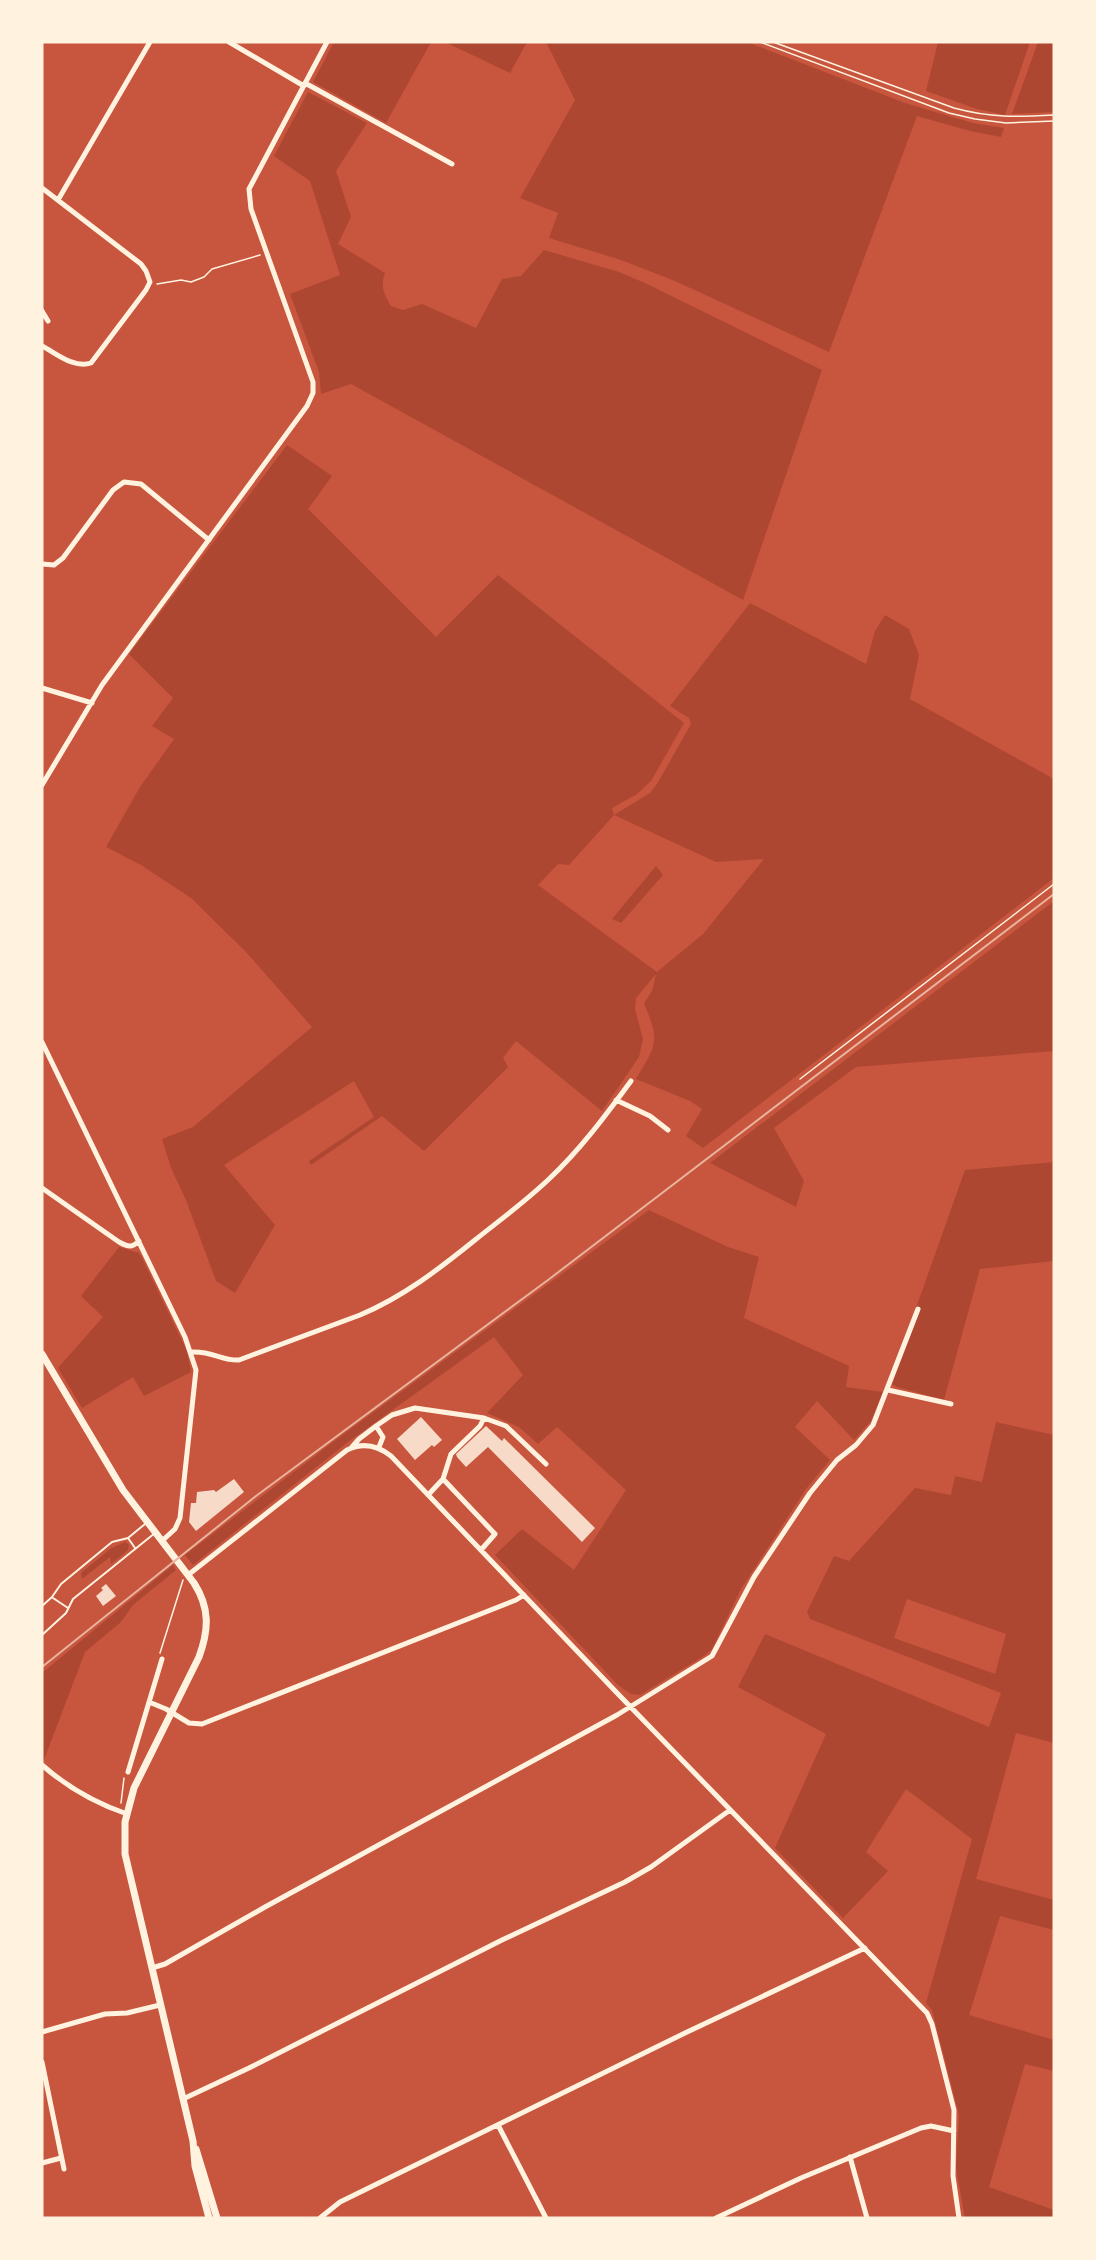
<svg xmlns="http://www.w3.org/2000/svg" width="1096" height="2260" viewBox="0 0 1096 2260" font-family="'Roboto Condensed',sans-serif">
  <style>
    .green { fill: #ae4732; fill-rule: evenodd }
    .building { fill: #f7dbc8 }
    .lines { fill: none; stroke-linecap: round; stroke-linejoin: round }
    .path { stroke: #fff3e0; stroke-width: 1.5 }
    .service { stroke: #fff3e0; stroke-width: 2 }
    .minor { stroke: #fff3e0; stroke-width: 5 }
    .secondary { stroke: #fff3e0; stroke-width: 7 }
    .rail { stroke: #e9b49f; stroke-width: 2 }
  </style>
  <rect width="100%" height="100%" fill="#c8553d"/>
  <path class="green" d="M334,42H431L386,123L313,82Z
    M445,42H527L510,73Z
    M546,42H747L905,103L973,123L1004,128L1001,137L970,131L917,116L829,352L675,281L621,260L549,238L558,213L520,198L575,100Z
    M938,42H1030L1005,115L977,109L926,91Z
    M1038,42H1054V112L1012,114Z
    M308,92L367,123L336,171L351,217L338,244L385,273C380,286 384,294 391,306L403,310L422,304L476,328L502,279L521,276L544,250L619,272L645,283L822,370L743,600L351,384L321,394L319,372L290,294L340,275L310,181L274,156Z
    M287,445L332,476L308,509L436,637L498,575L684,723L651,781L637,794L612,808L614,815L650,793L657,784L691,724L689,718L670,706L750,603L866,664L875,631L885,615L909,629L919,655L910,699L1054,779V878L703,1148L686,1136L702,1109L690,1101L636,1079C657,1044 660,1042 644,1003L652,991L656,974L636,998L635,1009L643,1039L639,1057L602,1111L516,1041L503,1058L508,1067L424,1151L382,1116L311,1165L309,1161L374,1117L354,1081L224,1165L275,1225L235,1293L216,1281L186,1200L171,1168L162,1139L193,1127L312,1027L246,952L191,898L141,865L106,847L140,787L174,739L152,726L173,698L129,654ZM614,815L716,862L764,859L703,934L657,972L538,885L558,864L569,865Z
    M656,866L663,875L621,923L612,919Z
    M1054,901V1051L856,1067L774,1128L804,1181L796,1207L710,1163Z
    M1054,1162V1261L980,1269L944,1400L897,1387L892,1384L921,1308H916L965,1170Z
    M649,1210L728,1247L759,1257L744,1318L849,1366L846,1387L883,1392L871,1421L854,1440L817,1401L795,1427L830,1460L806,1489L741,1589L712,1649L704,1656L640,1695L631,1694L618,1685L495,1555L522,1529L574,1570L626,1490L557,1427L538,1444L519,1427L487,1413L523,1375L494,1337L348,1442L193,1565L185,1555L337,1439Z
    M119,1247L139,1253L142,1258L187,1351L191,1372L144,1396L133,1377L82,1408L58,1368L103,1317L81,1296Z
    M996,1422L1054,1435V1743L1016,1733L976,1879L1054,1900V1930L1000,1916L969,2015L1054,2040V2071L1025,2064L989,2187L1054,2210V2218H965L956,2168L959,2115L932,2010L926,2003L972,1839L906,1789L866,1852L888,1871L843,1918L775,1848L826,1734L738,1687L765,1634L989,1727L1001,1693L810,1619L807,1612L834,1556L849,1561L915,1488L951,1495L955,1476L982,1482ZM907,1599L1006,1634L995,1674L894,1638Z
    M125,1542L129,1545L128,1550L111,1564L110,1557L82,1579L81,1573L110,1549Z
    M173,1565L176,1570L133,1605L121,1622L85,1652L42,1765V1673Z"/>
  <path class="building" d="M421,1417L442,1440L434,1447L432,1445L415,1460L397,1439Z
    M486,1426L502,1441L504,1438L595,1528L582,1542L488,1447L466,1467L457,1457L456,1454Z
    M234,1479L244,1492L196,1531L189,1522L191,1503H196L197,1492L214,1490L216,1492Z
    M106,1584L116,1596L103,1606L96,1596L103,1590L101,1588Z"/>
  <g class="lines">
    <path class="path" d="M760,42L949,113L975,119L1006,123L1054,121
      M773,42L954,108C991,118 1016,117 1054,115
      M157,284L181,280L191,282L204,277L212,269L260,255
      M800,1079L1054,884
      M160,1653L183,1580
      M121,1803L124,1778"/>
    <path class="service" d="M128,1538L135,1548
      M53,1598L68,1608
      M42,1606L52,1597L61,1584L112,1542L128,1538L145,1524
      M42,1635L66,1613L73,1599L155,1533"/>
    <path class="minor" d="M229,42L304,86
      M305,83L452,164
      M42,188L141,264L146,271L150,282L146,290L91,363C74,369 56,353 42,346
      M58,200L150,42
      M42,311L48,321
      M42,564L54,565L63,558L113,490L124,482L141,484L209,540
      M42,688L92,703
      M42,785L102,685L307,406L313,393V382L251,209L249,189L327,42
      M42,1042L185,1337L196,1370L180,1518L175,1529L162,1541
      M616,1100L650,1116L668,1130
      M42,1188L119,1242C128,1247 132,1248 139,1241
      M192,1352C213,1351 222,1361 239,1360L360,1315C403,1297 439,1269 475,1240C500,1220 526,1201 549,1179C580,1150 606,1115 631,1081
      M888,1390L951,1404
      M352,1447L359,1439L376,1426
      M379,1447L383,1437L376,1426L392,1415L415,1408L484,1418L506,1426L546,1464
      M443,1479L451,1454L480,1426L484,1418
      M428,1495L443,1479L495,1534L481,1550
      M188,1575L347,1450C363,1442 377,1445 391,1456L619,1695L927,2013L932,2024L954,2110L953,2176L959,2218
      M149,1702L166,1709L189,1723L202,1724L516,1600L524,1595
      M42,1765C67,1787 95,1803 127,1814
      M128,1772L162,1659
      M152,1968L165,1964L265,1907L617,1715L712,1656L754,1577L810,1493L837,1460L856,1445L873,1425L918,1309
      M42,2032L105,2014L127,2013L160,2005
      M42,2062L64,2169
      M183,2099L249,2068L502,1940L625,1882L651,1867L730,1810
      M498,2125L546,2218
      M850,2157L867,2218
      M42,2163L61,2158
      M320,2218L340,2202L685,2033L865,1948
      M716,2218L801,2178L921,2128L931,2126L954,2131"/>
    <path class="secondary" d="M42,1354L123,1490L194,1583C210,1608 209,1630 199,1657L134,1788L125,1822V1854L193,2141L195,2166L209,2218
      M196,2149L217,2218"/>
    <path class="rail" d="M42,1667L256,1496L548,1280L1054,894"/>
  </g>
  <rect width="1096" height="2260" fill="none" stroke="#fff3e0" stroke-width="87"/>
</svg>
